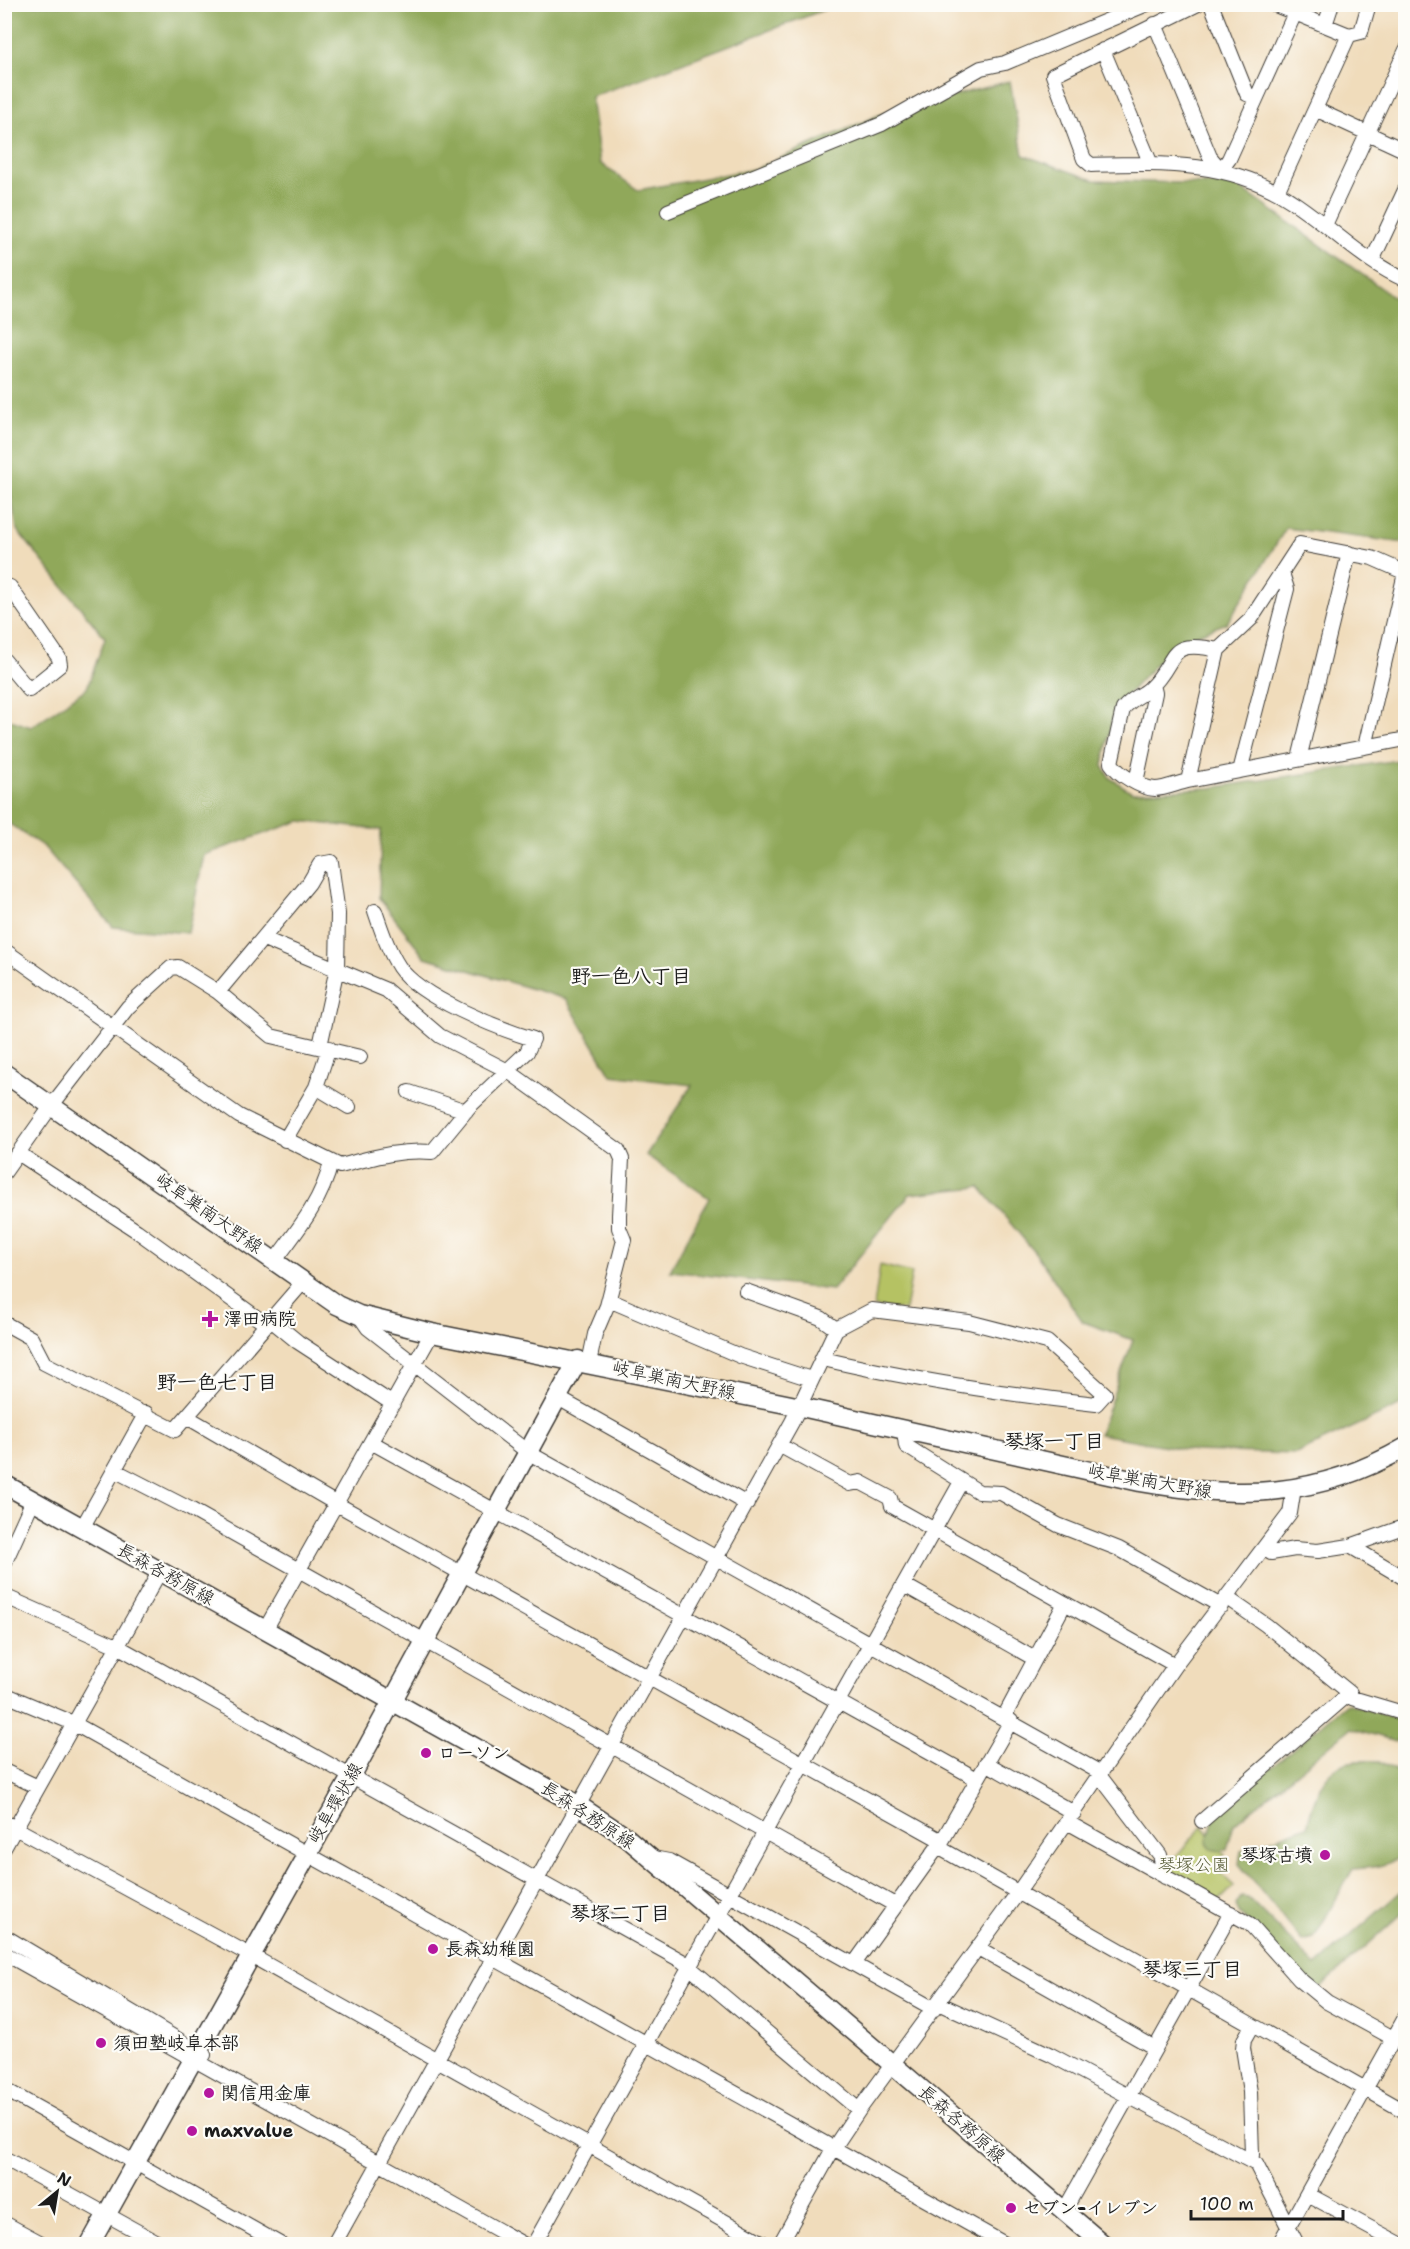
<svg xmlns="http://www.w3.org/2000/svg" width="1410" height="2249" viewBox="0 0 1410 2249" font-family="'Shantell Sans','Klee One',sans-serif">
  <style>
    .green { fill: #b5c264; stroke: #686f40; stroke-width: 1.5 }
    .forest { fill: #90a85a; stroke: #56623b; stroke-width: 1.5 }
    .lines { fill: none; stroke-linecap: round; stroke-linejoin: round }
    .minor-casing { stroke: #3c3934; stroke-width: 16 }
    .major-casing { stroke: #3c3934; stroke-width: 21 }
    .minor { stroke: #fff; stroke-width: 14 }
    .major { stroke: #fff; stroke-width: 18 }
    .poi-dot { fill: #b5179e; stroke: #fdfcf7; stroke-width: 2 }
    .labels { text-anchor: middle; dominant-baseline: central; stroke-width: 4.5; stroke-linejoin: round; paint-order: stroke }
    .street-label { font-size: 18px; fill: #1c1c1c; stroke: #fdfcf7 }
    .poi-label { font-size: 18px; font-weight: bold; fill: #1c1c1c; stroke: #fdfcf7; text-anchor: start }
    .park-label { font-size: 18px; fill: #595e39; stroke: #fdfcf7 }
    .neighbourhood-label { font-size: 20px; font-weight: bold; fill: #1c1c1c; stroke: #fdfcf7 }
  </style>
  <rect width="100%" height="100%" fill="#fdfcf7"/>
  <filter id="ink" filterUnits="userSpaceOnUse"><feTurbulence type="fractalNoise" baseFrequency=".0167" numOctaves="2"/><feDisplacementMap in="SourceGraphic" scale="12" xChannelSelector="R" yChannelSelector="G"/><feConvolveMatrix kernelMatrix="1 2 1 2 8 2 1 2 1" color-interpolation-filters="sRGB"/></filter>
  <filter id="wash" filterUnits="userSpaceOnUse"><feTurbulence type="fractalNoise" baseFrequency=".008" numOctaves="4" result="noise"/><feDisplacementMap in="SourceGraphic" scale="24" xChannelSelector="R" yChannelSelector="G"/><feGaussianBlur stdDeviation="1.35" result="paint"/><feColorMatrix in="noise" values="0 0 0 0 0 0 0 0 0 0 0 0 0 0 0 0 0 1.4 0 .05"/><feComposite in="paint" operator="in"/></filter>
  <g filter="url(#wash)">
    <rect width="100%" height="100%" fill="#f0dcbb"/>
    <path class="green" d="M880,1265L912,1273L905,1310L874,1307Z
      M1203,1826L1225,1855L1215,1868L1234,1886L1217,1903L1169,1872L1168,1865Z"/>
    <path class="forest" d="M4,5H837L591,97L600,163L638,190L755,169L879,115L1010,81L1023,155L1094,180L1236,185L1405,305V543L1286,528L1227,623L1175,643L1114,709L1103,766L1110,778L1132,792L1210,788L1405,759V1400L1399,1406L1296,1454L1194,1451L1099,1434L1133,1340L1083,1322L1037,1255L980,1187L910,1194L832,1290L670,1271L709,1198L646,1155L692,1085L611,1075L566,999L425,957L379,898L381,830L300,821L204,855L188,933L113,927L44,847L5,821V718L31,727L87,688L105,638L17,530L5,461Z
      M1347,1703L1405,1722V1744L1351,1728L1234,1824L1227,1849L1221,1851L1211,1849L1207,1843L1214,1816Z
      M1379,1761L1405,1776C1406,1789 1409,1842 1404,1851C1396,1866 1369,1868 1353,1869L1314,1938L1302,1941L1239,1864L1241,1851L1307,1826C1313,1802 1321,1768 1350,1762C1359,1760 1370,1761 1379,1761Z
      M1405,1888V1911L1320,1988L1301,1977L1239,1913L1236,1905L1241,1897L1248,1898L1316,1966Z"/>
  </g>
  <g filter="url(#ink)">
    <g class="lines">
      <g class="minor-casing">
        <path id="minor" d="M1198,4L1053,75L1084,159L1091,165C1162,163 1231,160 1293,202C1331,227 1364,262 1406,280
          M1211,4L1247,94L1256,98
          M1273,4L1349,35L1361,32L1369,4
          M1155,24L1210,157L1221,170
          M1325,25L1332,4
          M1103,50L1150,162
          M1315,109L1406,151
          M1221,170L1229,159L1295,13
          M1277,192L1349,35
          M668,211L882,124L981,68L1005,63L1147,4
          M1325,225L1406,50
          M1372,261L1406,188
          M1406,573L1372,558L1300,544L1251,619L1218,650L1188,781L1406,739
          M4,585L10,587L59,658L60,665L29,690L4,660
          M1365,747L1405,573
          M1299,759L1349,553
          M1240,771L1287,589L1282,573
          M1188,781C1178,783 1165,789 1155,789C1141,788 1119,775 1111,763L1123,709C1130,699 1141,696 1149,689C1180,661 1163,638 1218,650
          M1136,782L1155,693L1153,685
          M264,939L386,990L440,1036L508,1071L618,1150L622,1159L619,1215V1228L624,1240L607,1306L595,1334L589,1363
          M4,950L239,1116L340,1166C371,1158 400,1149 432,1152L469,1107L527,1052L533,1039C497,1028 419,997 399,967C388,950 381,929 375,911
          M218,992L309,883L320,864L331,862L338,914L337,968L320,1046
          M316,1087L349,1107
          M409,1092L466,1111
          M285,1140L316,1087L329,1048
          M18,1153L137,1231L267,1325
          M4,1173L52,1105L128,1007L171,968L178,967L218,992L271,1036L360,1057
          M276,1259C299,1228 321,1202 331,1163
          M746,1291L821,1318L836,1329L872,1310L969,1322L1047,1342L1105,1394L1096,1404C1004,1394 913,1380 823,1359
          M609,1300L740,1356L811,1379
          M359,1315L368,1328L529,1453L1101,1773
          M271,1320L298,1342L393,1404
          M4,1323L31,1338L44,1363L175,1430L305,1280
          M558,1398L747,1504
          M187,1417L335,1503L942,1841
          M904,1430L906,1446L979,1492L1001,1493L1058,1525L1119,1549L1221,1606
          M371,1442L977,1779
          M779,1445L850,1484L860,1482L890,1498L892,1506L1175,1665
          M114,1470L190,1509L895,1905
          M82,1528L146,1413
          M1350,1546L1406,1579
          M1265,1549L1271,1553L1295,1549L1318,1551L1350,1546L1406,1526
          M4,1564L33,1500
          M904,1585L1035,1659
          M4,1596L117,1646L682,1961L859,2110
          M1227,1598L1266,1625L1350,1693L1352,1698L1406,1714
          M265,1630L432,1333
          M4,1694L73,1723L1005,2244
          M1004,1717L1065,1603
          M986,1763L1074,1813
          M4,1771L38,1787
          M1099,1775L1160,1855L1165,1877
          M1202,1821L1350,1693
          M4,1822L250,1955L765,2244
          M1067,1822L1250,1924L1299,1979L1327,2002L1393,2038
          M938,1847L1406,2112
          M4,1848L160,1571
          M653,1858L669,1861L934,2009
          M4,1936L204,2055
          M978,1948L1155,2048
          M4,1953L523,2244
          M854,1964L942,1841L1011,1721
          M938,2003L1051,2055L1256,2164L1297,2244
          M4,2089L280,2244
          M4,2158L160,2244
          M1250,2161L1252,2155L1250,2092L1243,2048L1244,2040L1252,2026
          M1307,2194L1400,2244
          M1064,2211L1231,1913
          M4,2223L43,2244
          M334,2244L792,1422L836,1329
          M534,2244L961,1482
          M780,2244L833,2149L859,2110L1017,1894L1175,1665L1290,1513L1294,1488
          M1279,2244L1406,2016"/>
      </g>
      <g class="major-casing">
        <path id="major" d="M4,1073L337,1305L359,1315L432,1333L801,1407L1140,1482C1238,1499 1317,1499 1406,1447
          M4,1484L578,1805L626,1837L1103,2244
          M90,2244L351,1777L578,1360"/>
      </g>
      <use href="#minor" class="minor"/>
      <use href="#major" class="major"/>
    </g>
  </g>
  <g class="poi-dot">
    <path d="M207 1310h6v6h6v6h-6v6h-6v-6h-6v-6h6z"/>
    <circle cx="426" cy="1753" r="6"/>
    <circle cx="1325" cy="1855" r="6"/>
    <circle cx="433" cy="1949" r="6"/>
    <circle cx="101" cy="2043" r="6"/>
    <circle cx="209" cy="2093" r="6"/>
    <circle cx="192" cy="2131" r="6"/>
    <circle cx="1011" cy="2208" r="6"/>
  </g>
  <g class="labels">
    <g class="street-label">
      <text transform="translate(209 1213) rotate(35)">岐阜巣南大野線</text>
      <text transform="translate(674 1380) rotate(12)">岐阜巣南大野線</text>
      <text transform="translate(1150 1481) rotate(10)">岐阜巣南大野線</text>
      <text transform="translate(166 1574) rotate(29)">長森各務原線</text>
      <text transform="translate(335 1803) rotate(-60)">岐阜環状線</text>
      <text transform="translate(588 1815) rotate(33)">長森各務原線</text>
      <text transform="translate(962 2124) rotate(41)">長森各務原線</text>
    </g>
    <g class="poi-label">
      <text x="224" y="1319">澤田病院</text>
      <text x="438" y="1753">ローソン</text>
      <text x="1313" y="1855" text-anchor="end">琴塚古墳</text>
      <text x="445" y="1949">長森幼稚園</text>
      <text x="113" y="2043">須田塾岐阜本部</text>
      <text x="221" y="2093">関信用金庫</text>
      <text x="204" y="2131">maxvalue</text>
      <text x="1023" y="2208">セブン-イレブン</text>
    </g>
    <g class="park-label">
      <text x="1194" y="1865">琴塚公園</text>
    </g>
    <g class="neighbourhood-label">
      <text x="631" y="976">野一色八丁目</text>
      <text x="217" y="1382">野一色七丁目</text>
      <text x="1054" y="1441">琴塚一丁目</text>
      <text x="620" y="1913">琴塚二丁目</text>
      <text x="1192" y="1969">琴塚三丁目</text>
    </g>
  </g>
  <rect width="1410" height="2249" fill="none" stroke="#fdfcf7" stroke-width="24"/>
  <g transform="translate(57 2192) rotate(30)" stroke="#fdfcf7" stroke-width="4.5" paint-order="stroke">
  <path d="M0-4.5L10 22L0 15L-10 22Z" fill="#1c1c1c"/>
  <text y="-9" font-size="16" font-weight="bold" text-anchor="middle" fill="#1c1c1c">N</text>
  </g>
  <path d="M1191 2210v9h152v-9" fill="none" stroke="#1c1c1c" stroke-width="3"/>
  <text x="1200" y="2210" font-size="18" fill="#1c1c1c" stroke="#fdfcf7" stroke-width="4.5" paint-order="stroke">100 m</text>
</svg>
